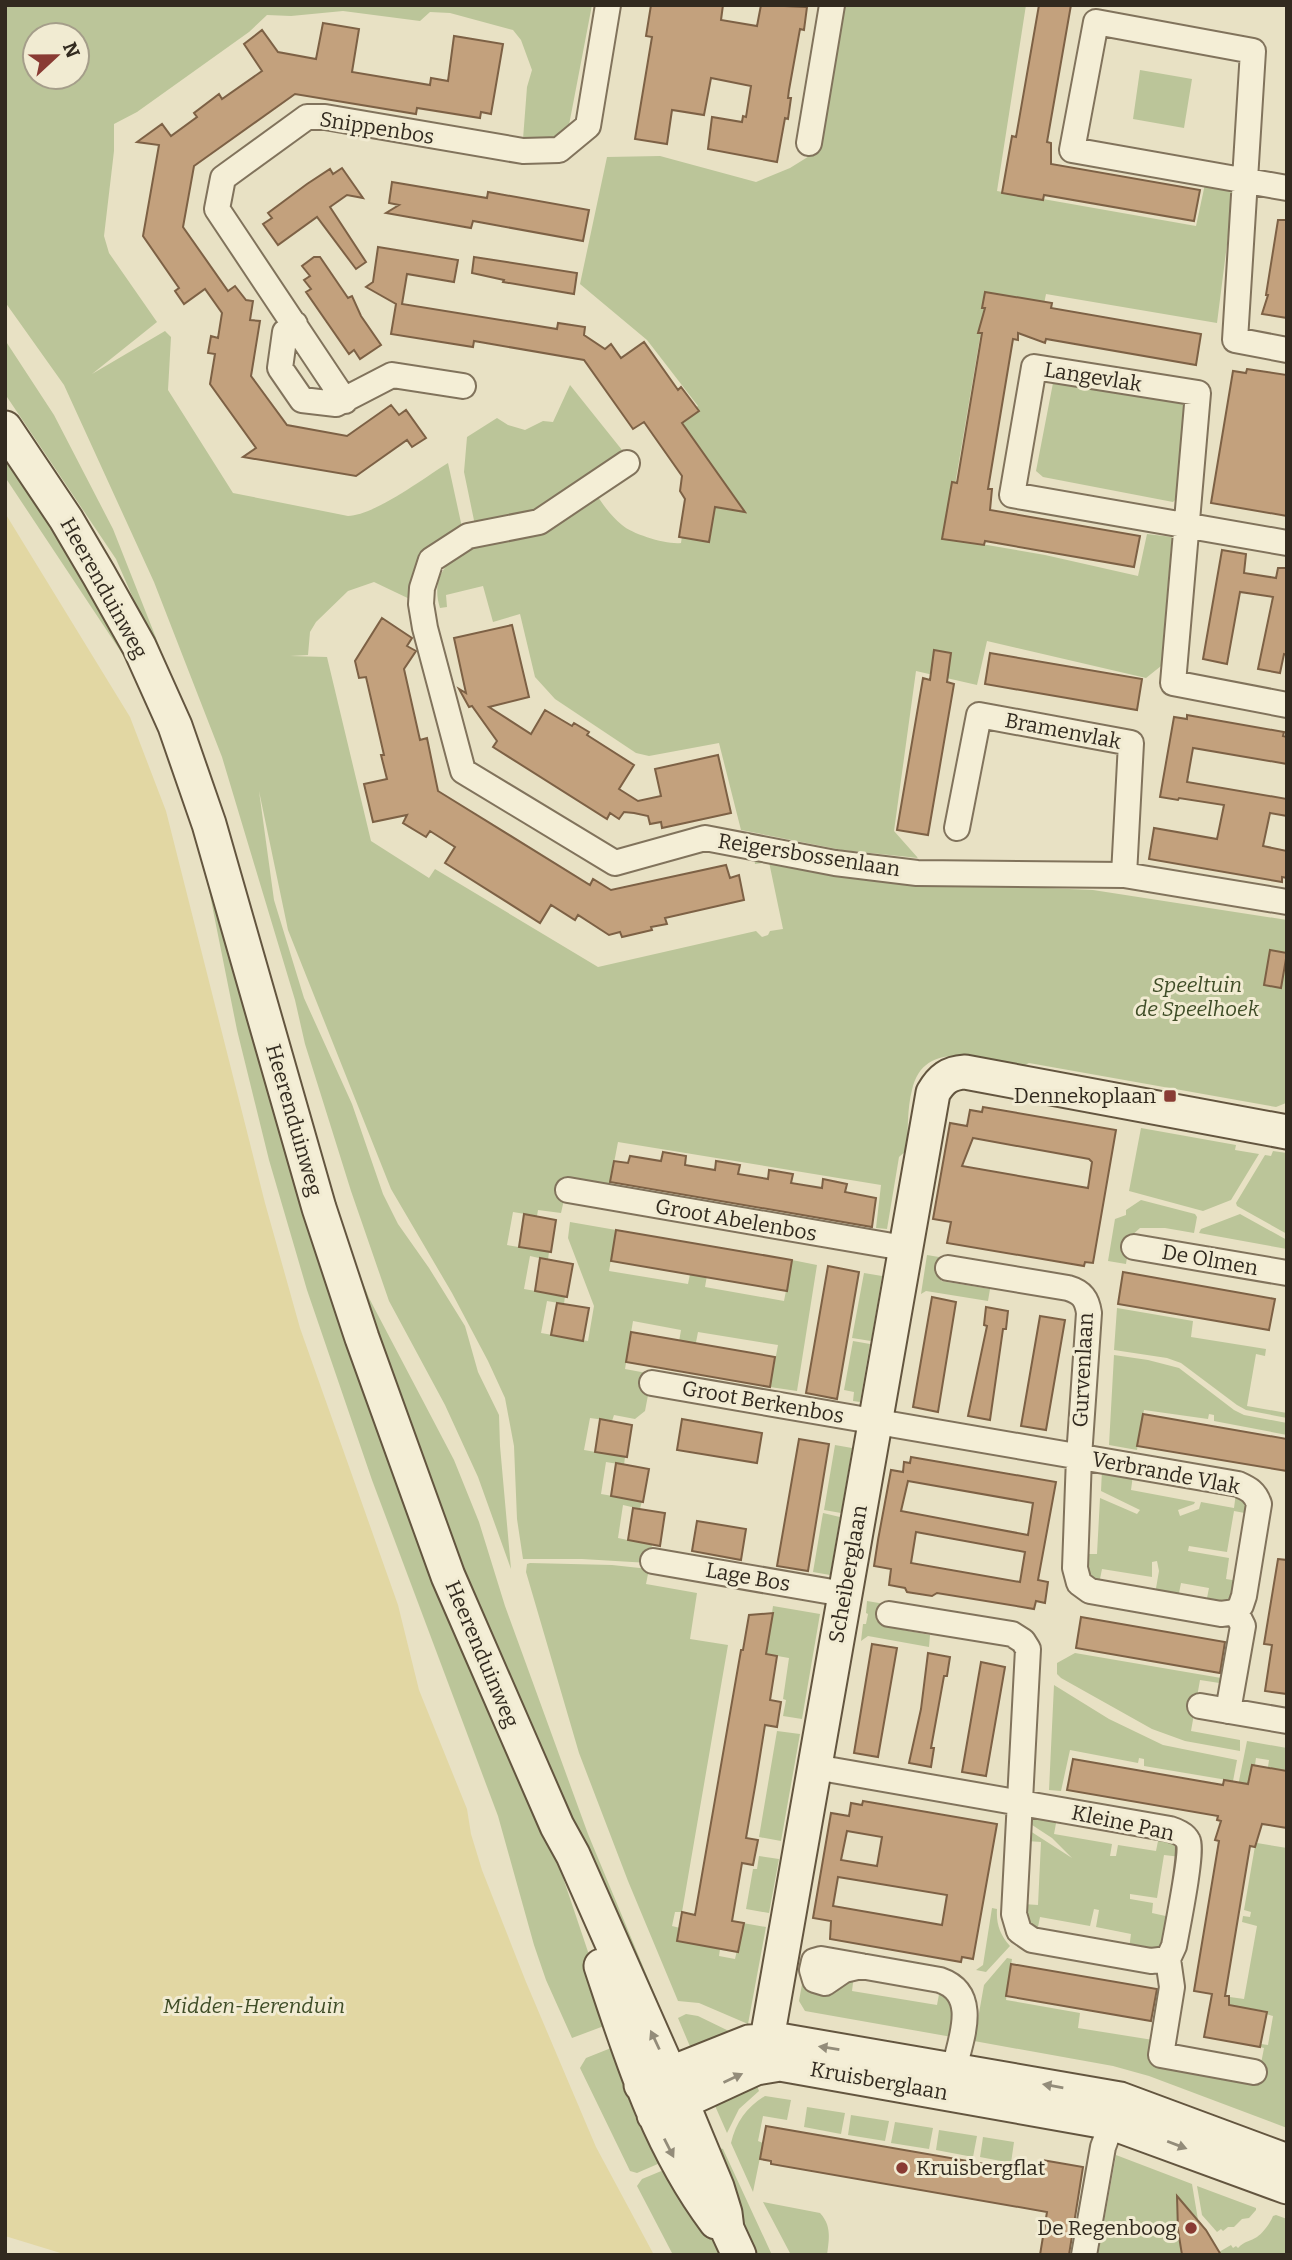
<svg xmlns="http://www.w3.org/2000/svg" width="1292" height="2260" viewBox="0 0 1292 2260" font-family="Bitter,serif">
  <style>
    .green { fill: #bbc599; fill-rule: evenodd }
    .sand { fill: #e2d7a3 }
    .building { fill: #c3a17d; stroke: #7d6145; stroke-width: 2; fill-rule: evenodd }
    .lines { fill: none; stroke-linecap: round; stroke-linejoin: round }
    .street-casing { stroke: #81735c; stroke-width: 28 }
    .secondary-casing { stroke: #63553f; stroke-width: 37 }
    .street { stroke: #f4eed6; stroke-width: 24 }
    .secondary { stroke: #f4eed6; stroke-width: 33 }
    .oneway { fill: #938c7a }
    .poi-dot { fill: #893b33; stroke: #f1ebd2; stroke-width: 2.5 }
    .labels { text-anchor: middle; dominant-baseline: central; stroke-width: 6; stroke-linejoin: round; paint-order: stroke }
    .street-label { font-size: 21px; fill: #322a1f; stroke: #f1ebd2 }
    .park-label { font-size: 21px; font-style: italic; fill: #3f4d27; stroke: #f1ebd2 }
    .poi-label { font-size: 21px; fill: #322a1f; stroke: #f1ebd2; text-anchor: end }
  </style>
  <rect width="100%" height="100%" fill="#e8e1c4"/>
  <path class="green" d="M5,5H592L569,125C552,143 545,141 523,139L527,87L532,70L521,40L513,30L450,13L430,12L420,21L343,11L291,16L267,15L249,32L137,112L114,124V151L104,236L109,253L157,322L92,374L165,331L171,337L168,390L233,493L348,516C375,515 424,478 448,463L463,532L416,602L374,582L348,591L316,622L310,632L308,655L290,656L327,657L371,841L429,878L435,869L598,967L756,931L762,937L768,935L770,931L783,929L769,862L755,864L754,857L861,880L1093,890L1287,920L1286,1103L1276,1107L1029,1063L1019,1068C984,1060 924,1037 912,1090C907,1109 908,1131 907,1150L899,1157L887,1229L876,1228L881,1185L618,1142L609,1189L568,1182L561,1213L538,1210L537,1216L513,1212L507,1245L549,1252L548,1260L530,1256L524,1289L565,1296L564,1304L547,1301L541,1333L588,1341L594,1306L568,1238L570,1222L616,1230L609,1271L688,1284L696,1244L712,1246L705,1287L784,1301L792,1260L817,1265L797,1391L770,1387L778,1345L698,1332L690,1373L674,1371L681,1330L633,1321L625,1369L652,1374L645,1411L635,1419L614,1415L612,1421L590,1418L584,1450L625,1457L624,1465L606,1462L601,1494L642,1501L640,1509L623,1505L618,1538L652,1545L649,1563L582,1559H523L517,1519L514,1446L505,1398L488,1361L452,1293L391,1189L288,930L259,791L274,900L304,998L352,1104L383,1194L398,1224L429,1268L465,1326L478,1372L499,1415L500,1446L511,1569L478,1477L445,1405L389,1301L351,1191L305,1044L295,1000L222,757L154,582L64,385L5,302ZM35,35H77V77H35Z
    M842,5H1026L997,191L1196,226L1205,184L1234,189L1217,323L1046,294L1044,304L987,296L946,538L1045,555L1138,576L1147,534L1172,537L1161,666L1146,678L987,641L977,685L916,671L894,831L918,858L842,850L741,830L719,743L649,756L636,753L555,699L535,677L520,614L493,622L483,586L446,595L447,607L440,608C435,592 436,576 449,563C462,548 486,546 503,539C535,525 565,509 596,494C604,506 611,516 622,525C632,534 667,545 681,543L689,486L654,437L698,406L647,340L580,284L607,157L660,156L756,182L790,168L819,150L828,107Z
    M1140,70L1192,79L1184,128L1133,119Z
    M5,340L54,415L113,529L190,724H188L116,559L5,394Z
    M1053,383L1184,404L1176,499L1173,502L1043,477L1036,471Z
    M570,385L622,450L541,509L476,530L464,472L467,437L497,418L508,425L525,430L543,421L553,422Z
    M5,442C32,481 62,520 86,562C127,632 158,706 188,781L336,1290L397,1469L435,1569L550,1839L612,2023L572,2038L546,1980L534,1945L498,1816L372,1480L307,1290L269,1160L237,1030L208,885L173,742L143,685L5,477Z
    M1141,1128L1236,1145L1235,1150L1259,1154L1231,1200L1203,1211L1129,1191Z
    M1273,1151L1287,1153V1234L1237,1206L1236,1203L1265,1155L1271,1156Z
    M1141,1200L1195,1214L1197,1217L1194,1233L1165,1228H1140L1130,1237L1126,1264L1108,1261L1115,1219L1126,1215V1210Z
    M1240,1214L1287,1240V1249L1199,1233L1201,1229Z
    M348,1245L369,1298L454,1460L479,1522L505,1606L588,1834L662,2012L650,2017L617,1922L484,1618L406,1428Z
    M927,1255L945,1258L941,1281L990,1289L988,1301L926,1291L921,1294Z
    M864,1273L882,1276L871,1341L852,1338Z
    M1117,1308L1193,1321L1191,1337L1266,1349L1265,1356L1256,1354L1247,1406L1287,1413V1418L1246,1410L1237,1405L1181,1363L1167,1358L1114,1350Z
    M853,1341L870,1344L860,1402L853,1401L854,1392L844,1390Z
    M1114,1355L1148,1360L1179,1368L1234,1410L1244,1415L1287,1423V1435L1214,1421V1415L1209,1414L1208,1419L1144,1410L1137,1450L1109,1445Z
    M835,1445L852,1448L841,1513L824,1510Z
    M1102,1470L1133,1475L1131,1490L1195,1502L1194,1504L1178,1510L1180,1516L1199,1509L1201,1502L1234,1508L1236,1493L1246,1499L1250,1514L1234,1511L1227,1552L1189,1546L1188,1551L1229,1558L1226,1579L1238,1581C1232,1604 1230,1604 1206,1603L1209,1588L1181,1583L1178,1598L1155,1594L1159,1571L1157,1561L1152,1562V1577L1102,1569L1099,1584L1090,1581L1084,1554H1097L1100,1498L1137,1514L1140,1510L1101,1491Z
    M823,1513L840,1517L830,1575L813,1572Z
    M530,1563L612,1565L649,1569L646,1584L697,1593L690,1639L728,1645L682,1912H675L672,1926L680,1928L678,1941L720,1949L719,1956L735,1959L743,1923L766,1927L748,2024L699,2003L678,2001L628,1881L579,1753L526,1572L527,1564Z
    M867,1601L885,1604L882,1626L930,1635L929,1647L868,1636L861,1641L863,1624H866L868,1614L866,1613Z
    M773,1606L820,1614L802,1719L783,1716L786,1700L783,1699L789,1658L766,1654Z
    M1075,1653L1227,1679L1226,1684L1200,1680L1191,1731L1240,1740V1751L1185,1741L1152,1729L1061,1678L1057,1674V1663Z
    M1054,1685L1109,1719L1163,1745L1237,1760L1233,1781L1144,1766V1759L1139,1758L1138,1763L1070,1750L1061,1791L1049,1790Z
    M777,1731L800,1734L781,1841L759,1837Z
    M1247,1741L1287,1748V1771L1268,1767L1269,1760L1256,1758L1255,1765H1252L1248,1788L1238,1786Z
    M1035,1817L1057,1818L1054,1834L1112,1844L1110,1856H1116L1118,1845L1156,1851L1159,1836L1176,1842L1181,1857L1164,1855L1157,1898L1130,1894V1899L1153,1903L1152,1913L1170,1917L1166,1941L1158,1950L1129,1949L1131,1934L1096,1927L1099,1910L1094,1909L1090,1926L1040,1917L1037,1932L1028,1928L1023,1904L1038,1905L1041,1842L1027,1841V1829L1072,1858L1052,1838L1029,1823Z
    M1215,1836L1287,1848V2128L1149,2076L1113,2066L974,2041L984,1985L1007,1958L1012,1959L1006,2000L1080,2013L1078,2028L1153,2040L1158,2030L1152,2065L1257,2084L1264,2048L1260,2047L1261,2044L1268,2045L1273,2016L1266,2014V2011L1222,2004L1223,1996L1244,1999L1257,1926L1242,1922L1243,1916L1250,1917L1251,1912L1244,1910L1255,1846L1215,1839Z
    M759,1856L779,1859L769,1913L746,1909L753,1869H757Z
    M992,1908L997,1909C996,1924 1000,1935 1010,1946L986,1972L976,1970L983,1965Z
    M804,1973L854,1975L852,1991L937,2005L940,1989L953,1996L952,2037L805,2011L799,2001Z
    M686,2014L698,2016L733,2033L694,2056L678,2018Z
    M621,2044L667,2160L637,2173L630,2171L580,2068L586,2058Z
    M753,2076L759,2091L739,2109L727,2133L712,2099Z
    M765,2096L791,2100L787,2120L763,2116L758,2141L763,2143L753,2192L731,2143C736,2122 747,2107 765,2096Z
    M807,2107L845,2113L841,2134L804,2127Z
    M851,2115L889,2121L885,2141L848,2135Z
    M895,2122L933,2128L929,2149L891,2143Z
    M939,2130L977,2136L973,2157L936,2150Z
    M983,2137L1014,2142L1011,2163L980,2157Z
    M717,2147L723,2149L772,2255H751Z
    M1116,2155L1192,2184L1198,2220L1178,2202L1181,2255H1098Z
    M671,2167L725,2255H673L637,2186L642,2179Z
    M1197,2186L1256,2208V2210L1249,2218L1242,2219L1234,2227H1228L1223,2231L1221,2229L1217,2232L1202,2215Z
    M763,2202L820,2213C832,2226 829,2239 827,2255H791Z
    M1276,2215L1287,2219V2255H1220L1219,2252L1231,2245L1233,2248L1236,2246L1238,2248C1244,2241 1251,2241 1257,2237C1262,2234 1270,2224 1273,2216Z"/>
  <path class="sand" d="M5,513L130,717L166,811L265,1203L300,1328L398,1605L419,1690L467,1809L471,1834L482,1870L526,1982L596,2147L654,2255H67L5,2236Z"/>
  <path class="building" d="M651,5H723L721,20L757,26L761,5L807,7L804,30L800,29L789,90L788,98H791L788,119L785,118L777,162L708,149L712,117L742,122L743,116L746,117L751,86L711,78L704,115L672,110L667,144L635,139L652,37L646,36Z
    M1039,5H1071L1047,142L1051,143V164L1200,190L1194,221L1044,195L1043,200L1002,193L1012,136L1016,137Z
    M323,23L359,29L352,72L430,85L431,78L448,81L454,36L503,44L491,114L481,112L480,118L417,108L416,114L295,94L194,166L183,227L228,291L235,286L246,300L253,301L250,320L260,321L251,376L287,425L347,436L391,405L399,415L406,410L426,438L412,447L407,440L356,476L243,457L256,448L210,384L215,354L208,353L211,336L218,338L222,313L205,289L184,304L175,291L179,288L143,236L159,145L137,142L162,124L171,136L197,117L194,113L219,94L222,99L262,71L244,44L262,30L278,52L316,59Z
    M342,168L363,198L347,195L330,207L366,262L356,269L317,217L278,245L263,224L272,218L268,213L307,184L330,169L333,174Z
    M392,182L487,198L488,192L589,210L583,241L473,221L471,228L386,213L399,205L389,203Z
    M1278,220H1287V318L1262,314L1268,295H1266Z
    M378,247L458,260L454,282L407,274L402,304L557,329L558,323L585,327L584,335L605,349L611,344L621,358L644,342L678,390L681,387L699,411L682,423L745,512L715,507L709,542L679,537L685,499L680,491L682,476L644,422L633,429L584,360L474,341L473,347L391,334L396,304L366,287L373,282Z
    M314,257H320L348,298L352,296L361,316L381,345L360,359L354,350L349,354L306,292L311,289L304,280L310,276L302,266Z
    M474,257L577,273L574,294L503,282L504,280L472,273Z
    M985,292L1052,303L1051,308L1201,334L1196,365L1046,339L1045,343L1018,333V340L1013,339L988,489H992L990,510L1140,536L1134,567L985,541L984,545L942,539L952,482L957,483L982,333H978L985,308H982Z
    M1247,369L1287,375V516L1211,503L1233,371L1246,373Z
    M1222,550L1246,554L1244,573L1276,578L1278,568H1287V655L1284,654L1280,673L1258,669L1273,597L1240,592L1227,664L1203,659Z
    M382,618L412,638L407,646L416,651L404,669L420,740L427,738L438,791L590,885L593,879L611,890L726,865L730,878L739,875L744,900L665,918L667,924L651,927L652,930L622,937L620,932L609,935L578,915L575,920L551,905L540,923L445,863L455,847L430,831L426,837L403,823L407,815L373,822L364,784L387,779L381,755H384L366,677L359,678L355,661Z
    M512,625L529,697L489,707L531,734L545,710L572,726L574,723L589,732L587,735L634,765L619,789L638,801L661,796L655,769L718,755L731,813L662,828L661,822L650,824L648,816L634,813L624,812L619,819L610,813L607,819L493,747L497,741L472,706L469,707L459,689L466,693L454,638Z
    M934,650L951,653L947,682L954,684L928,835L897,830L923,678L930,680Z
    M990,653L1142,679L1137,710L985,684Z
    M1187,715L1284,732L1283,736L1287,737V764L1193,748L1187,782L1287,799V816L1270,813L1263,846L1287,851V878L1282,877V882L1149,859L1154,828L1217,839L1224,805L1179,798L1178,800L1160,797L1174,717L1187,719Z
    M1270,950L1287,953L1281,988L1264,985Z
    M983,1107L1116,1130L1093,1263L1085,1262L1084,1266L947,1243L951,1222L933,1219L950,1123L967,1126L970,1110L982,1112ZM973,1138L1089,1159L1092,1162L1088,1188L962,1166Z
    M663,1152L686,1156L685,1165L715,1170L716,1161L740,1165L738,1174L768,1179L769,1170L793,1174L791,1183L822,1188L823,1179L847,1184L845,1192L876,1198L872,1227L610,1182L614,1161L628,1163L630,1156L661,1161Z
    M524,1214L556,1220L551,1252L519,1247Z
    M616,1230L792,1260L787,1291L611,1261Z
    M540,1258L573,1264L567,1297L535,1291Z
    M828,1266L859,1272L837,1399L806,1393Z
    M1123,1272L1275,1299L1269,1330L1118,1304Z
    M932,1297L956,1302L938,1412L913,1407Z
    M557,1303L589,1308L583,1341L551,1335Z
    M986,1307L1008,1311L1006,1329H1003L990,1420L968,1416L987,1326L984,1325Z
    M1040,1316L1065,1320L1046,1430L1021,1426Z
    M631,1332L775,1357L770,1387L626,1362Z
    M1143,1414L1287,1439V1471L1137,1446Z
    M600,1419L632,1425L627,1457L595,1452Z
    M682,1419L762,1433L757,1463L677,1450Z
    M799,1439L829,1444L808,1571L777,1566Z
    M911,1457L1056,1482L1038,1580L1048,1582L1045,1603L1036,1601L1034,1609L937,1593L932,1596L913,1593L907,1592L905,1588L889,1585L891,1569L874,1566L878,1540L891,1470L903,1472L904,1462L910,1463ZM908,1481L1033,1503L1028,1535L901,1511ZM916,1532L1025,1552L1020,1582L911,1563Z
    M616,1463L649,1469L643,1502L611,1496Z
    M633,1508L665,1513L660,1546L628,1540Z
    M697,1521L746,1529L741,1560L692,1551Z
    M1278,1559L1287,1560V1694L1265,1691L1272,1645L1264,1644Z
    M773,1613L766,1654L777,1656L770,1700L781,1702L777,1727L765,1725L756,1781L746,1838L758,1840L753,1865L742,1863L732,1921L744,1923L738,1952L677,1941L682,1912L695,1915L741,1650H743L749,1615Z
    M1081,1617L1225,1642L1220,1673L1076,1648Z
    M872,1644L897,1648L878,1757L854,1753Z
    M928,1653L950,1657L947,1676H944L931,1748H934L931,1767L909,1763L921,1709Z
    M981,1662L1005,1667L986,1776L962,1772Z
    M1073,1759L1223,1785L1224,1780L1248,1784L1252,1765L1287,1771V1828L1262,1824L1255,1847L1250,1846L1225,1996H1229V2005L1267,2012L1260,2047L1204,2037L1212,1994L1194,1991L1219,1841L1215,1840L1221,1821L1217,1820L1218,1816L1067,1790Z
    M863,1801L997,1824L973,1959L962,1957L961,1962L830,1939L831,1921L813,1918L831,1813L849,1816L851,1803L862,1805ZM847,1831L882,1837L877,1866L841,1860ZM838,1877L947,1895L942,1925L833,1906Z
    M1011,1964L1157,1989L1151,2021L1006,1996Z
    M766,2126L1020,2170L1021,2162L1042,2165V2160L1083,2167L1069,2255H1040L1047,2212L771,2164V2161L760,2159Z
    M1177,2196L1206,2230L1221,2255H1182L1178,2230Z"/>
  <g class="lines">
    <g class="street-casing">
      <path id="street" d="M809,143L832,5
        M1287,188L1072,150L1096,22L1253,51L1235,340L1287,350
        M295,324L285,332L280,368L302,400L336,404L392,375L463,386
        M345,401L217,209L223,178L307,117H325L523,151L559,150L588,126L608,5
        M627,463L539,522L468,536L431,560L422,588L421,604L425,628L463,771L615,863L705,838L835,863L917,873L1124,875L1287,902
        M1287,543L1012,495L1034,367L1198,393L1173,683L1287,705
        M957,828L979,715L1131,743L1124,875
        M568,1190L904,1248
        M1134,1247L1287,1273
        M652,1383L1238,1484C1249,1489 1255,1492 1259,1504L1244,1596L1241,1605L1236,1612L1221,1614L1090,1591L1079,1583L1075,1568L1079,1457L1089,1313C1087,1299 1082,1292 1068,1288L948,1268
        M653,1561L844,1594
        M889,1614L1012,1634L1023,1641L1028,1649L1014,1914L1019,1931L1032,1940L1151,1961L1168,1959
        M1200,1706L1287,1721
        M1228,1711L1243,1626L1236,1612
        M815,1767L1170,1829C1176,1831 1185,1834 1188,1841C1193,1851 1177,1929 1174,1946L1168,1959L1172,1987L1161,2055L1254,2072
        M861,1966L844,1970L825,1983L815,1980L812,1970L814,1961L821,1959L940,1980C980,1994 961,2038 954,2069
        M1084,2255L1103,2147L1117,2109"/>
    </g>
    <g class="secondary-casing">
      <path id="secondary" d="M5,428L66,519L99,575L139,646L175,726L209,824L319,1208L362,1338L448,1576L557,1826L573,1855L670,2074L717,2187L725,2213L727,2229L739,2255
        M601,1966C631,2056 658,2145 716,2222
        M770,2065L767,2039L933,1093C941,1079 949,1073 965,1072L1287,1132
        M641,2085L749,2042L779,2040L1120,2099L1287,2161
        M654,2115L756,2068L780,2064L1112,2123L1287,2187"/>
    </g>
    <use href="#street" class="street"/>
    <use href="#secondary" class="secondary"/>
  </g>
  <defs><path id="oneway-solid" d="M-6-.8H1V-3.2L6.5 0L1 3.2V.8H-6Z" transform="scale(1.75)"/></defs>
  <g class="oneway">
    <use href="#oneway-solid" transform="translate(655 2040) rotate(-115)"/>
    <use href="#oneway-solid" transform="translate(829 2048) rotate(-171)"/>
    <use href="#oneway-solid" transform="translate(733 2078) rotate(-25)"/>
    <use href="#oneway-solid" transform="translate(1053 2086) rotate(-170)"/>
    <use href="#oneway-solid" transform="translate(1177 2145) rotate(21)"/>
    <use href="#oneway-solid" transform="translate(669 2148) rotate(63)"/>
  </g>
  <g class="poi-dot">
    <rect x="1163" y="1089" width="14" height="14" rx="3.5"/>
    <circle cx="902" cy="2168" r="7"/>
    <circle cx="1191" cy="2228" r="7"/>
  </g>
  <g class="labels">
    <g class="street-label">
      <text transform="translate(377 128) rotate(9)">Snippenbos</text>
      <text transform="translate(1093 377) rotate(9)">Langevlak</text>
      <text transform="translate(104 588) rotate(61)">Heerenduinweg</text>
      <text transform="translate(1063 731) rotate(11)">Bramenvlak</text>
      <text transform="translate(809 855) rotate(9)">Reigersbossenlaan</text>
      <text transform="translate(294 1120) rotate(74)">Heerenduinweg</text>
      <text transform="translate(736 1220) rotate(10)">Groot Abelenbos</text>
      <text transform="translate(1210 1260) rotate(10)">De Olmen</text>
      <text transform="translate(1083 1370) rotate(-87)">Gurvenlaan</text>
      <text transform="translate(763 1402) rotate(10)">Groot Berkenbos</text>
      <text transform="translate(1166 1473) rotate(11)">Verbrande Vlak</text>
      <text transform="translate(848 1574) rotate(-80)">Scheiberglaan</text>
      <text transform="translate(748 1577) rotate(10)">Lage Bos</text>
      <text transform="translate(482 1654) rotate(67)">Heerenduinweg</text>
      <text transform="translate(1123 1823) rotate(12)">Kleine Pan</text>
      <text transform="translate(879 2081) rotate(10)">Kruisberglaan</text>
    </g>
    <g class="park-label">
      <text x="1197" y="985">Speeltuin<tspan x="1197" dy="24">de Speelhoek</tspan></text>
      <text x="254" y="2006">Midden-Herenduin</text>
    </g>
    <g class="poi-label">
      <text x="1156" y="1096">Dennekoplaan</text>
      <text x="916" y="2168" text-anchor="start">Kruisbergflat</text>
      <text x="1177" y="2228">De Regenboog</text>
    </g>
  </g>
  <rect width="1292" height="2260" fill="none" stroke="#322a1f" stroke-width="14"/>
  <g transform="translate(56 56) rotate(68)"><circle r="33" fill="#f1ebd2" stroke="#a59e8a" stroke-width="2"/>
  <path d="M0-5L12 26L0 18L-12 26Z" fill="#893b33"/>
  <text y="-10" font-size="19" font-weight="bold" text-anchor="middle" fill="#322a1f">N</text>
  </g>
</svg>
